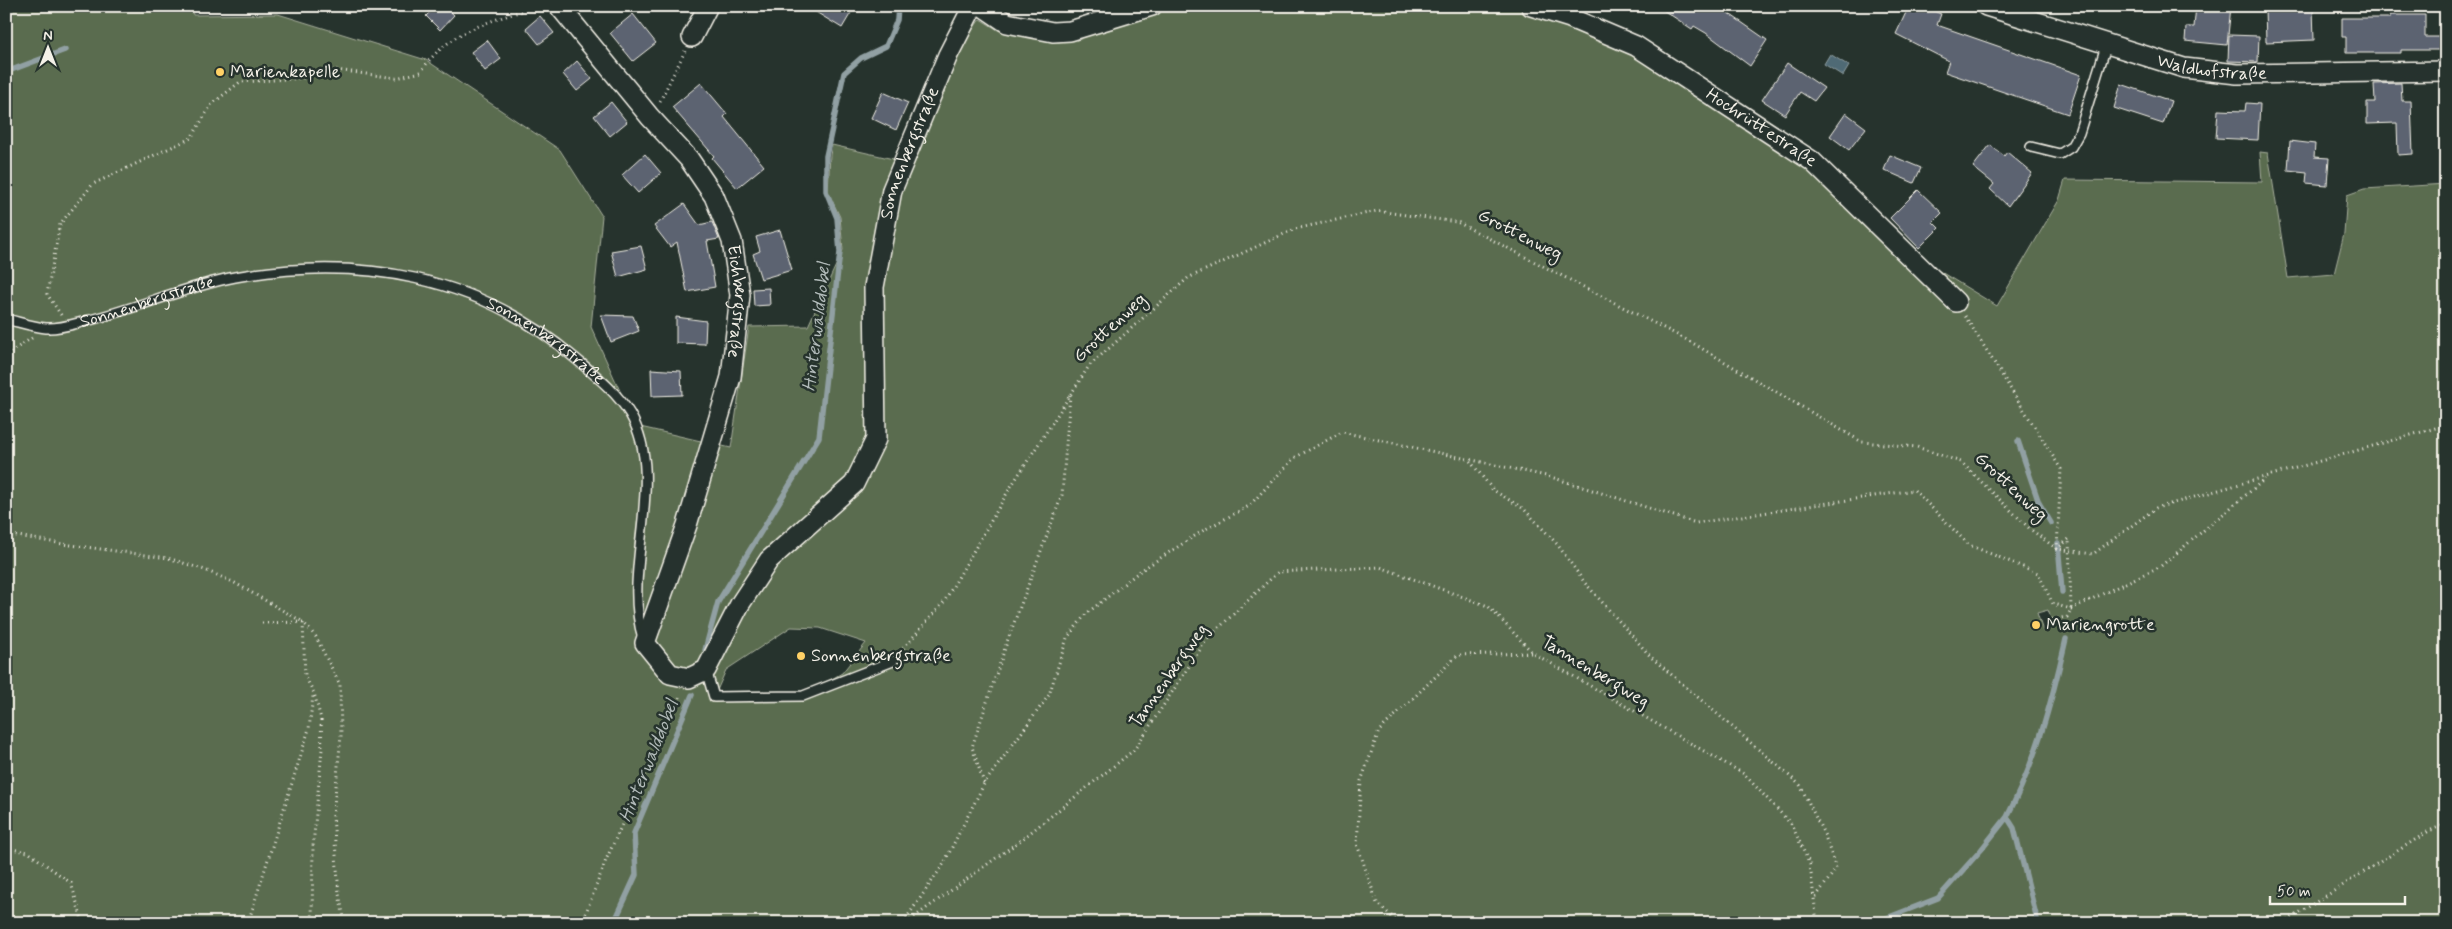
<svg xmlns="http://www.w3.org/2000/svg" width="2452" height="929" viewBox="0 0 2452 929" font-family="Mynerve,sans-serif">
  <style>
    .green { fill: #5a6c4f; stroke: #a7ae9c; fill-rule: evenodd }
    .water { fill: #4f6a75; stroke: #91a0a3 }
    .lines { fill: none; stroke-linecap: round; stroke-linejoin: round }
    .stream { stroke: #91a0a3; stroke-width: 5.5 }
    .building { fill: #5c6471; stroke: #f4f1e8 }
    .service-casing { stroke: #f4f1e8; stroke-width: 12 }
    .minor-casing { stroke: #f4f1e8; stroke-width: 22 }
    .path { stroke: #f4f1e8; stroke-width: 3; stroke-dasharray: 1 4; stroke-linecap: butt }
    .service { stroke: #26332d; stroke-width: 9 }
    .minor { stroke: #26332d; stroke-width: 19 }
    .poi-dot { fill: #ffd166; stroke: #26332d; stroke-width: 2 }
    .labels { text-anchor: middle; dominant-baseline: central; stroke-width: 5; stroke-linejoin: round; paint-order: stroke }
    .street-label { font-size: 18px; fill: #f4f1e8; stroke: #26332d }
    .poi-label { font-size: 18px; fill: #f4f1e8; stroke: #26332d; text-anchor: start }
    .water-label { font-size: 19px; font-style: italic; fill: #b2bbba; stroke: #26332d }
  </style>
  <rect width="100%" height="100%" fill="#26332d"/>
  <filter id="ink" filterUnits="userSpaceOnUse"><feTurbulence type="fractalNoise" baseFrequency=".02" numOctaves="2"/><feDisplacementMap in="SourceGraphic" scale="10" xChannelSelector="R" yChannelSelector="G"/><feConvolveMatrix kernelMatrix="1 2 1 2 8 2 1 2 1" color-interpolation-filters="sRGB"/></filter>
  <g filter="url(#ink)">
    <path class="green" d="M6,6H191L193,15L278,14L426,60L560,150L602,216L591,327L636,426L731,448L749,327L808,326L843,250L840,217L828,192L830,155L832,145L911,163L955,55L980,19L998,30L1059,42L1171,6H1510L1533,12L1653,64L1816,168L1931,266L1997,306L2059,200L2065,180L2262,182L2260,152L2268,153L2288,278L2334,274L2344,234L2347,195L2364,189L2446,184V923H6ZM2048,610L2054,627L2043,631L2037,613ZM791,627L820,628L866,643L842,673L803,696L714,697L726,670Z"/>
    <path class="water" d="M1830,54L1849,66L1843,76L1824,64Z"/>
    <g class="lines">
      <path class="stream" d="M6,72L65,50
        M2018,441L2039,503L2051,523
        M2058,543L2062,592
        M705,650L718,602L819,437L840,252L837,218L826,191V156L844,73L861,58L886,46L897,20L898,6
        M1879,921L1938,898L1981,850L2007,817
        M614,923L636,875L634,833L692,695
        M2038,923L2014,828L2007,817C2037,758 2051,704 2066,639"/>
    </g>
    <path class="building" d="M436,6H445L454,15L440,30L426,16Z
      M806,6H855L842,28Z
      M1657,6H1718L1767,40L1750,66L1706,33L1694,26L1692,29Z
      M1909,6H1922L1941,14L1937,25L2081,75L2068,114L1945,72L1949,61L1896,34Z
      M2196,6H2231L2227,45L2185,41L2186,27H2194Z
      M2313,8L2314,40L2266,42L2265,9Z
      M633,14L656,43L633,61L610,33Z
      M2390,15H2425V37H2446V50H2401V53H2346V37H2342V18H2390Z
      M540,16L554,33L539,44L526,28Z
      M2229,35L2259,36L2258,62L2228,61Z
      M487,40L501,59L485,71L471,52Z
      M577,61L592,79L577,91L563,74Z
      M1787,63L1824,88L1814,101L1800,92L1785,115L1762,100Z
      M701,83L727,114L724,117L764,166L737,188L712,158L714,156L672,107Z
      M2401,83L2402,101H2411L2413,154L2398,155L2397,123L2367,124V102H2375L2374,84Z
      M2121,84L2171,101L2163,124L2114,108Z
      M883,92L908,103L896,130L871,118Z
      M611,102L627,122L610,136L594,116Z
      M2246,103L2260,104L2258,140L2216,138L2218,110L2245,111Z
      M1846,113L1866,128L1849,150L1830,136Z
      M2290,141L2315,144L2314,157L2329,158L2327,185L2306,183L2307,172L2288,170Z
      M1990,145L2004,156L2007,152L2032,173L2008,206L1990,189L1994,184L1973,167Z
      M645,154L661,173L638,193L622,175Z
      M1890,155L1921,168L1914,183L1884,170Z
      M1918,190L1942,213L1933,222L1939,228L1919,248L1890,218Z
      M684,204L699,225L712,222L719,239L707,241L715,287L687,292L677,242L670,247L654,226Z
      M780,230L792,270L761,279L753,254L760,251L756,237Z
      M641,246L647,269L618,277L611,251Z
      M769,288L770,305L754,306L753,289Z
      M601,315L633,316L639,331L611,342Z
      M676,317L706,321L705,344L676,343Z
      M651,369L681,371L682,395L652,396Z"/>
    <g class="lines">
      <g class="service-casing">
        <g id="service">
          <path d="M2031,147L2060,154L2071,147L2079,133L2106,46"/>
          <path id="s1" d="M6,319C19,322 33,327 46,328C59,329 74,324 86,321C136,309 186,286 235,277C359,255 478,275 576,359C595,375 617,392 630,414C668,480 621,568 643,638"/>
          <path d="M706,670L714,697L803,696L893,661"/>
        </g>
      </g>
      <g class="minor-casing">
        <g id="minor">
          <path id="s2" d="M559,6L650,117L689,159L714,196L732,241L740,295L731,377L687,525L645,643L670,674L689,678L706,670L740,604L769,560L854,484L876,439L874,287L892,190L948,55L973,6"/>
          <path d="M982,6L1007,23L1053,32L1070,31L1152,6"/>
          <path id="s3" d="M1531,6L1570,18L1636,46L1812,161L1956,302"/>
          <path id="s4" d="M1986,6L2184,68L2237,74L2446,71"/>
          <path d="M692,37L708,6"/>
        </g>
      </g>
      <path class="path" d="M660,101L685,51
        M61,315L47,294L60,224L93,184L191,138L212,104L240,82L304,78L329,69L396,78L421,72C446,31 494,20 538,6
        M1965,316L2061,469L2057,549L2069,539
        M6,355L32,338
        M1470,461L1493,490L1524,509L1557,544L1585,583L1651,657L1800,785L1825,836L1836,869L1815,898
        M6,534L63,544L168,558L205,570L233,582L303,622L305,676L314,693L321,719L322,749L313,846L312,923
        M2047,620L2067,617L2071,609L2069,539
        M262,623L303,622L316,637L340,685L341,736L333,816L339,894L345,923
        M900,652L944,602L1010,488L1089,366L1188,278L1295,229L1377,211L1457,222L1689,341L1862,442L1917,447L1961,462L2030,529L2057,549L2093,554L2156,508L2446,425
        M984,783L972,747L1008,639L1062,495L1070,395
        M6,848L28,852L71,883L83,923
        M248,923L309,729L313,696
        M582,923L606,860L681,694
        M903,923L943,865L984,784L1049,695L1067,638L1086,614L1140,571L1204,530L1249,506L1294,458L1342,432L1551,477L1696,523L1914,490L1969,545L2038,573L2053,604L2071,609L2161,566L2265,479
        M906,923L1021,840L1134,750L1207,639L1278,572L1380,567L1488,606L1533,653L1744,774L1792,825L1810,865L1817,923
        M1399,923L1377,903L1357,844L1361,781L1379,731L1458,655L1533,653
        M2283,923L2429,831L2446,824"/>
      <use href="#service" class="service"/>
      <use href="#minor" class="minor"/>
    </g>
  </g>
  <g class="poi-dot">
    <circle cx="220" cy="72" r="5"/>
    <circle cx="2036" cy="625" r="5"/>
    <circle cx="801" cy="656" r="5"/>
  </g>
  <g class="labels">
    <g class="street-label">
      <text stroke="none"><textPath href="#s4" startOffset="235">Waldhofstraße</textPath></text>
      <text stroke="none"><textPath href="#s3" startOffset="262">Hochrüttestraße</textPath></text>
      <text stroke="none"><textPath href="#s2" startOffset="1371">Sonnenbergstraße</textPath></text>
      <text transform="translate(1520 235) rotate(27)">Grottenweg</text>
      <text stroke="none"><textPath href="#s1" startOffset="146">Sonnenbergstraße</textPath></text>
      <text stroke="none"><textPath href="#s2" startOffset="355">Eichbergstraße</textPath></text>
      <text transform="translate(1110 328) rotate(-43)">Grottenweg</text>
      <text stroke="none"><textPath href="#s1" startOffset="565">Sonnenbergstraße</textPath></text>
      <text transform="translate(2011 487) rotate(43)">Grottenweg</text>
      <text transform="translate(1595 672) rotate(31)">Tannenbergweg</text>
      <text transform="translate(1169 676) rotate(-55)">Tannenbergweg</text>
    </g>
    <g class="poi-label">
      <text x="230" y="72">Marienkapelle</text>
      <text x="2046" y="625">Mariengrotte</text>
      <text x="811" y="656">Sonnenbergstraße</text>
    </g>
    <g class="water-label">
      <text transform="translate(817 327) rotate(-83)">Hinterwalddobel</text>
      <text transform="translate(649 761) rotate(-68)">Hinterwalddobel</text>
    </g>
  </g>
  <rect width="2452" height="929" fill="none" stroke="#26332d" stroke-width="25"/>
  <rect x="12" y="12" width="2427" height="904" fill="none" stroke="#f4f1e8" stroke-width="2" filter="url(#ink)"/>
  <g transform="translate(48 48)" stroke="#26332d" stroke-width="4" paint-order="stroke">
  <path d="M0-4L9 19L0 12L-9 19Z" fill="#f4f1e8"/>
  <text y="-8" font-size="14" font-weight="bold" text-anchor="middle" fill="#f4f1e8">N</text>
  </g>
  <path d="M2270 896v8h135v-8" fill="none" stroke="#f4f1e8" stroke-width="2.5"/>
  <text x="2277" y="896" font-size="15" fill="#f4f1e8" stroke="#26332d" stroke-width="4" paint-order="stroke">50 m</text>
</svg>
